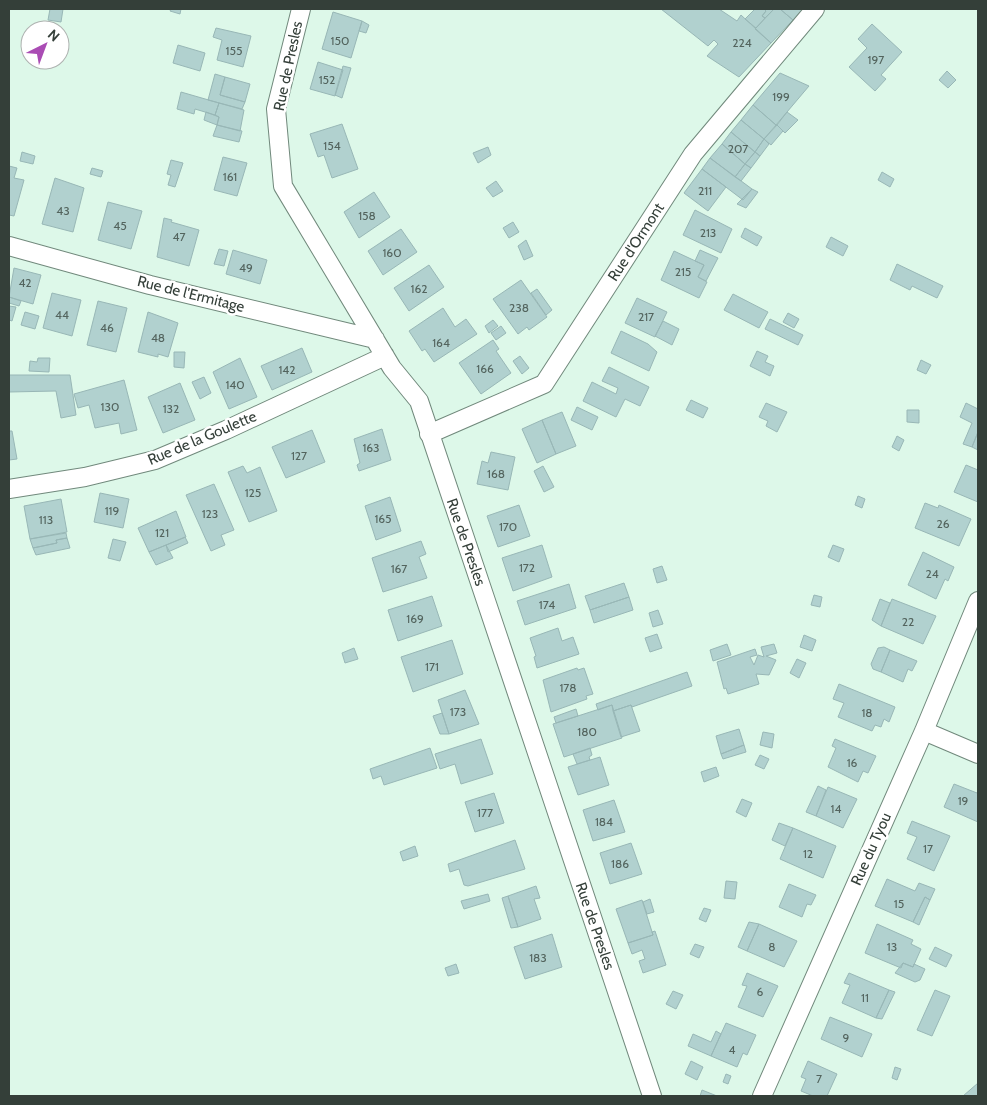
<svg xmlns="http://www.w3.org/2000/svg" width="987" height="1105" viewBox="0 0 987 1105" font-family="Cabin,sans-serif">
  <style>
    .building { fill: #b1d1cf; stroke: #98b7b6 }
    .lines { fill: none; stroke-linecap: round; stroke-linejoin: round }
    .street-casing { stroke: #71897c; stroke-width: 20 }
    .street { stroke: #fff; stroke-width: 18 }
    .labels { text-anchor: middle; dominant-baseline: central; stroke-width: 5; stroke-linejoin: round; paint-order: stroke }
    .number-label { font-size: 12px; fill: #53645e }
    .street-label { font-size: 15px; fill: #343f39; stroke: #fff }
  </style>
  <rect width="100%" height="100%" fill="#ddf8e9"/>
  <path class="building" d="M50,9H63L61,22L48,20Z
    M171,9H181L180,14L170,11Z
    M661,9H719L737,21L741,15L771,43L739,77L707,56L718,44L714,40L708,46Z
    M755,9H764L766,11L762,16L765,18L756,28L745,19Z
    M764,9H774L765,18L762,16L766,11Z
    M774,9H780L793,20L771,43L755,29Z
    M780,9H803L793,20Z
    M333,12L362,21L351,58L322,49Z
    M362,21L369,25L366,33L359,31Z
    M872,24L902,52L881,75L886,79L875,91L849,67L867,48L858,39Z
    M216,28L251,36L243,67L217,60L222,40L213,37Z
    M178,45L205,53L200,71L173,63Z
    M318,62L343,70L335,96L310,89Z
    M343,66L351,68L342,98L335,95Z
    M947,71L956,80L948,88L939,80Z
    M780,73L809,86L776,125L753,105Z
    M215,74L225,77L220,95L245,102L242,109L208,100Z
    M225,77L250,84L245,102L220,95Z
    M181,92L219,103L215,115L195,109L194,114L177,109Z
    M219,103L244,110L240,131L217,125L219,117L215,115Z
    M753,105L776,125L764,139L741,120Z
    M206,112L219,117L217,125L204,120Z
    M787,112L798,120L785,133L777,125Z
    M741,120L764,139L755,152L731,132Z
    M342,124L358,169L332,178L324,155L318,157L310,134Z
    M217,125L242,131L239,142L213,136Z
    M777,125L783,131L771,145L764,139Z
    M731,132L755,152L745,164L722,144Z
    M764,139L769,144L760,156L755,152Z
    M722,144L745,164L735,177L710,158Z
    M488,147L491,155L478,163L473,153Z
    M22,152L35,156L33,164L20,161Z
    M755,152L760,156L751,168L745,164Z
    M223,157L247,163L237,196L214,190Z
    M710,158L752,189L743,200L702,169Z
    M171,160L183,163L175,187L168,185L171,175L167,174Z
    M745,164L751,168L741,181L735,177Z
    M9,166L17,168L14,178L24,180L14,216L9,215Z
    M92,168L103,171L101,177L90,174Z
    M702,169L726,187L708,211L684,193Z
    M882,172L894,179L890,187L878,180Z
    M55,178L84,188L73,232L42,224Z
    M496,181L503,191L493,197L486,188Z
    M752,189L758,192L746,208L737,204Z
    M374,192L390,217L359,238L344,212Z
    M108,202L142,211L131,249L98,240Z
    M695,210L732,229L721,253L683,235Z
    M164,218L172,220L171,222L199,230L189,266L157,257Z
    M513,222L519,232L509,238L503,228Z
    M745,228L762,237L757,246L741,237Z
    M401,229L417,252L383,275L368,251Z
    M831,237L848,246L843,256L826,247Z
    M526,240L533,256L524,260L518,246Z
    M219,249L228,251L224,266L214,264Z
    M233,250L267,260L260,284L226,274Z
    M700,250L718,258L706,281L698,277L704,265L695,261Z
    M674,251L704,265L698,277L707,282L699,298L661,280Z
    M897,264L943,286L937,298L912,286L910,290L890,280Z
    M429,265L444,287L409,311L394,288Z
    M14,268L41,275L33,304L9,297Z
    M521,280L547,317L529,330L527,327L518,334L493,299Z
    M537,289L552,310L546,315L531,293Z
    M52,293L81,300L72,336L43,328Z
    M733,294L768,312L759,328L724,310Z
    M9,297L21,301L19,306L9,303Z
    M637,298L667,312L655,337L625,323Z
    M98,301L127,308L116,352L87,345Z
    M9,306L16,307L12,321L9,320Z
    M443,308L455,327L466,319L477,334L434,362L425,349L422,351L409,331Z
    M25,312L39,316L35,329L21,325Z
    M148,312L178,323L168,357L158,354V357L138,352Z
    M788,313L799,319L794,328L783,322Z
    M770,319L803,335L798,345L765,329Z
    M493,320L498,326L489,333L485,326Z
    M663,321L679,329L672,345L655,336Z
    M501,326L506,333L496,340L491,333Z
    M621,331L648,344L657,352L649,371L611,353Z
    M493,340L499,349L496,351L511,373L481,394L459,363Z
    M302,348L312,372L272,390L261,366Z
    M757,351L768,356L765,362L774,366L770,376L750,366Z
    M174,352H185L184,368L174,367Z
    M520,356L529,368L522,374L513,361Z
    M38,358H50L49,372L29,371L30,361L37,362Z
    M240,358L257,397L229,409L213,372Z
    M921,360L931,365L926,374L917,370Z
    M609,367L649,387L640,406L625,399L616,417L583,401L592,382L616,394L618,388L602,381Z
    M9,375H70L76,415L61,418L56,391L9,392Z
    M204,377L211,393L200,399L192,382Z
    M124,380L137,430L121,434L119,423L95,428L89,405L78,408L74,394Z
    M180,383L195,420L163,433L148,397Z
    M691,400L708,408L703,418L686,410Z
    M766,403L787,412L777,432L766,426L768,421L759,417Z
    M966,403L978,409V432L972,447L963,444L972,423L960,417Z
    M577,407L598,417L592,430L571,420Z
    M907,410H919V423L907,422Z
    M562,412L576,446L556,454L542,420Z
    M542,420L556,454L537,463L522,429Z
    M382,429L391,460L359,471L357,465L360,463L354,439Z
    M312,430L325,462L286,478L272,447Z
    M9,431H12L17,459L9,460Z
    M978,432V450L972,447Z
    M897,436L904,440L899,451L892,447Z
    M491,452L515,457L508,490L477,484L482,461L488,463Z
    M966,465L978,470V502L954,492Z
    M243,466L247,473L260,467L277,511L249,522L228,472Z
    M543,466L554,487L544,492L534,471Z
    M214,484L234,530L221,535L225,545L211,551L186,495Z
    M100,493L129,499L123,528L94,522Z
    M858,496L865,499L862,508L855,505Z
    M390,497L401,531L376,540L365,506Z
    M61,499L67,532L30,539L24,506Z
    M925,503L938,508L939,505L971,519L959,546L915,528Z
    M519,505L530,536L498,547L487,516Z
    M176,511L186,537L149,552L138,528Z
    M66,533L67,538L56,540L57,543L33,548L30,539Z
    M185,537L188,543L168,552L166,545Z
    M67,538L70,548L36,555L33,548L57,543L56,540Z
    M113,539L126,542L120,561L108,558Z
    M421,541L426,554L419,557L427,578L383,592L372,558Z
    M166,545L173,558L156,565L149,552Z
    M542,545L552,577L513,591L502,558Z
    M833,545L844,549L839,562L828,557Z
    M923,552L954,567L948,581L945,579L936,599L908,585Z
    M662,566L667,580L657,583L653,569Z
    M624,583L629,597L590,610L585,596Z
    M569,584L576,608L525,625L517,601Z
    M814,595L822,597L820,607L811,605Z
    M432,596L442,626L398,641L388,610Z
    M629,597L633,610L594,623L590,610Z
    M880,599L890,603L881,626L872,620Z
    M892,599L936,616L923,644L881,626Z
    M658,610L663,624L653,627L649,613Z
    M558,628L562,641L573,637L579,654L537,668L534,657L536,656L530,638Z
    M657,634L662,648L650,652L645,638Z
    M804,635L816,640L812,651L800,647Z
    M452,640L463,674L413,692L401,657Z
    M727,644L731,655L713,661L710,650Z
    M774,644L777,653L766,656L776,660L769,675L756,674L759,684L728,694L726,688L724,689L717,662L755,649L757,655L750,657L754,665L758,655L764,657L761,647Z
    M884,647L890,650L881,672L873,669L871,664L878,648Z
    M354,648L358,659L345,663L342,653Z
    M890,650L917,661L912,671L908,669L903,682L881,672Z
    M797,659L806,663L799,678L790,673Z
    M577,668L578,670L584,668L593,694L586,696L587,699L551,712L543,680Z
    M687,672L692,686L632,707L631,705L613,711L612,705L598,710L596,704Z
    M839,684L895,707L889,722L884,719L881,727L875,725L872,731L838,717L844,703L833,699Z
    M465,690L479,724L449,734L438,700Z
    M612,705L622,738L564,757L553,724Z
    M631,705L640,731L621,737L613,711Z
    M576,709L578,716L556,723L554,717Z
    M442,713L449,734H440L433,716Z
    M739,729L744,745L721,754L716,736Z
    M763,732L774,734L772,748L760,745Z
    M481,739L493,774L461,784L455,764L440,769L435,754Z
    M835,739L876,756L868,773L863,771L858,782L828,767L836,748L832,746Z
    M744,745L746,752L723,759L721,754Z
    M430,748L437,768L384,785L381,776L373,779L370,769Z
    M590,748L592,755L589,757L590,760L577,764L573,754Z
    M760,755L769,759L764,769L755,765Z
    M600,757L609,785L578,795L568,767Z
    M716,767L719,776L704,782L701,772Z
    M954,784L977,793L978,791V822L944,807Z
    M818,786L826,790L816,816L806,812Z
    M828,787L857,799L843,828L816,816Z
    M494,793L504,823L475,832L465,802Z
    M742,799L752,803L746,817L736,812Z
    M614,800L625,832L593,841L583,810Z
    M912,821L950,836L934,871L907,859L917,837L907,833Z
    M779,823L793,828L785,846L772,840Z
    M793,828L836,846L823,878L780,859Z
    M515,840L525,869L468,886L464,885L459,869L450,872L448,864Z
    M631,843L642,874L610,884L600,853Z
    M415,846L418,856L403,861L400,852Z
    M887,879L915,891L919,883L935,889L930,900L925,897L913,922L875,906Z
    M726,881L737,882L735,899L724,898Z
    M789,884L816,895L811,905L807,904L802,917L779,907Z
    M536,886L540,898L534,899L541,919L518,927L508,896Z
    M488,894L490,901L464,909L461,901Z
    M508,896L518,927L511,928L502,898Z
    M925,897L930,900L919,925L913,922Z
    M650,899L654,912L647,914L643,902Z
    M642,900L653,935L628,943L616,909Z
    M704,908L711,910L706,922L699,919Z
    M749,922L759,924L747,951L738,947Z
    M759,924L797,941L784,967L747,951Z
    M877,924L913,940L911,944L921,949L913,967L903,963L901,968L865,953Z
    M655,931L666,965L643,973L639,961L645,959L642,950L632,954L628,943L653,935L652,932Z
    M552,934L562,967L525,979L514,947Z
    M695,944L704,947L699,958L690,954Z
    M935,947L952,955L946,967L929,959Z
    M903,963L913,967L914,964L925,969L920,980L915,982L895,973Z
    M456,964L459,973L448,976L445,968Z
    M747,973L778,986L763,1017L738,1007L747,986L742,985Z
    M849,973L889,990L876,1018L842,1003L850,985L844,983Z
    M889,990L895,992L882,1019L876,1018Z
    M935,990L950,996L932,1036L917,1030Z
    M673,991L683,995L676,1009L666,1004Z
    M830,1017L872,1034L862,1057L821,1039Z
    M726,1023L756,1035L747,1055L743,1053L737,1067L711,1056Z
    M716,1031L721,1034L711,1056L688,1046L693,1034L711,1042Z
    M691,1061L703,1067L697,1080L685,1074Z
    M808,1061L837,1074L827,1096H813L801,1091L806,1079L801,1077Z
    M895,1067L901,1069L897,1080L892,1078Z
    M726,1074L731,1076L728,1084L723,1082Z
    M978,1083V1096H963Z
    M702,1090L717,1096H700Z"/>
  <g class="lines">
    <g class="street-casing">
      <path id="street" d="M301,9L276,109L283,186L392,368L419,401L652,1096
        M9,246L150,285L375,339
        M429,434L544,384L693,154L815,9
        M9,489L85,477L155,460L226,430L385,356
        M924,731L978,754
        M762,1096L924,731L978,601"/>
    </g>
    <use href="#street" class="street"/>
  </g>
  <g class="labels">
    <g class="number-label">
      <text x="340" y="40">150</text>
      <text x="742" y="42">224</text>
      <text x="234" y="50">155</text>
      <text x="876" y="59">197</text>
      <text x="327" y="79">152</text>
      <text x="781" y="96">199</text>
      <text x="332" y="145">154</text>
      <text x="738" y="148">207</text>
      <text x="230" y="176">161</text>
      <text x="705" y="190">211</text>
      <text x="63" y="210">43</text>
      <text x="367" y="215">158</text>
      <text x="120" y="225">45</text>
      <text x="708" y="232">213</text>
      <text x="179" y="236">47</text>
      <text x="392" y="252">160</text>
      <text x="246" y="267">49</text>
      <text x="683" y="271">215</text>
      <text x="25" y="282">42</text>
      <text x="419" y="288">162</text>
      <text x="519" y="307">238</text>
      <text x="62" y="314">44</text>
      <text x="646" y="316">217</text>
      <text x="107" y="327">46</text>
      <text x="158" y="337">48</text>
      <text x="441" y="342">164</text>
      <text x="485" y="368">166</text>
      <text x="287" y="369">142</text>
      <text x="235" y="384">140</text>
      <text x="110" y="406">130</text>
      <text x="171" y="408">132</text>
      <text x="371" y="447">163</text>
      <text x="299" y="455">127</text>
      <text x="496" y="473">168</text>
      <text x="253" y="492">125</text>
      <text x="112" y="510">119</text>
      <text x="210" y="513">123</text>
      <text x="383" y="518">165</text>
      <text x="46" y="519">113</text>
      <text x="943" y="523">26</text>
      <text x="508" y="526">170</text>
      <text x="162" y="532">121</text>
      <text x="527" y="567">172</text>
      <text x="399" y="568">167</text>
      <text x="932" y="573">24</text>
      <text x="547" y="604">174</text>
      <text x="415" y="618">169</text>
      <text x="908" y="621">22</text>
      <text x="432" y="666">171</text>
      <text x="568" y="687">178</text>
      <text x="458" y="711">173</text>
      <text x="867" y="712">18</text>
      <text x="587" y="731">180</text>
      <text x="852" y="762">16</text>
      <text x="963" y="800">19</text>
      <text x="836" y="808">14</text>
      <text x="485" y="812">177</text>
      <text x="604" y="821">184</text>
      <text x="928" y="848">17</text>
      <text x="808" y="853">12</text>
      <text x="620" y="863">186</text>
      <text x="899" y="903">15</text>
      <text x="772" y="946">8</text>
      <text x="892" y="946">13</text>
      <text x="538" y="957">183</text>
      <text x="760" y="991">6</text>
      <text x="865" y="997">11</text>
      <text x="846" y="1037">9</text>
      <text x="732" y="1049">4</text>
      <text x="819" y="1078">7</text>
    </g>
    <g class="street-label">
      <text transform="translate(288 66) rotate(-78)">Rue de Presles</text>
      <text transform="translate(636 242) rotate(-57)">Rue d'Ormont</text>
      <text transform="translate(191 294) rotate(14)">Rue de l'Ermitage</text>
      <text transform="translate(202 438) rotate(-23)">Rue de la Goulette</text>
      <text transform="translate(466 542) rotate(71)">Rue de Presles</text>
      <text transform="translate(871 849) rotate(-66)">Rue du Tyou</text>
      <text transform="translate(595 926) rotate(71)">Rue de Presles</text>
    </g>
  </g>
  <rect width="987" height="1105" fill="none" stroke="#343f39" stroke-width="20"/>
  <g transform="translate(45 45) rotate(42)"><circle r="24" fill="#ffffff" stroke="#aeb2b0"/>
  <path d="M0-4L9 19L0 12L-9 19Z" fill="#aa4cb4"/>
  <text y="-8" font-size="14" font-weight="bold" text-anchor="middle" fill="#343f39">N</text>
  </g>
</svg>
